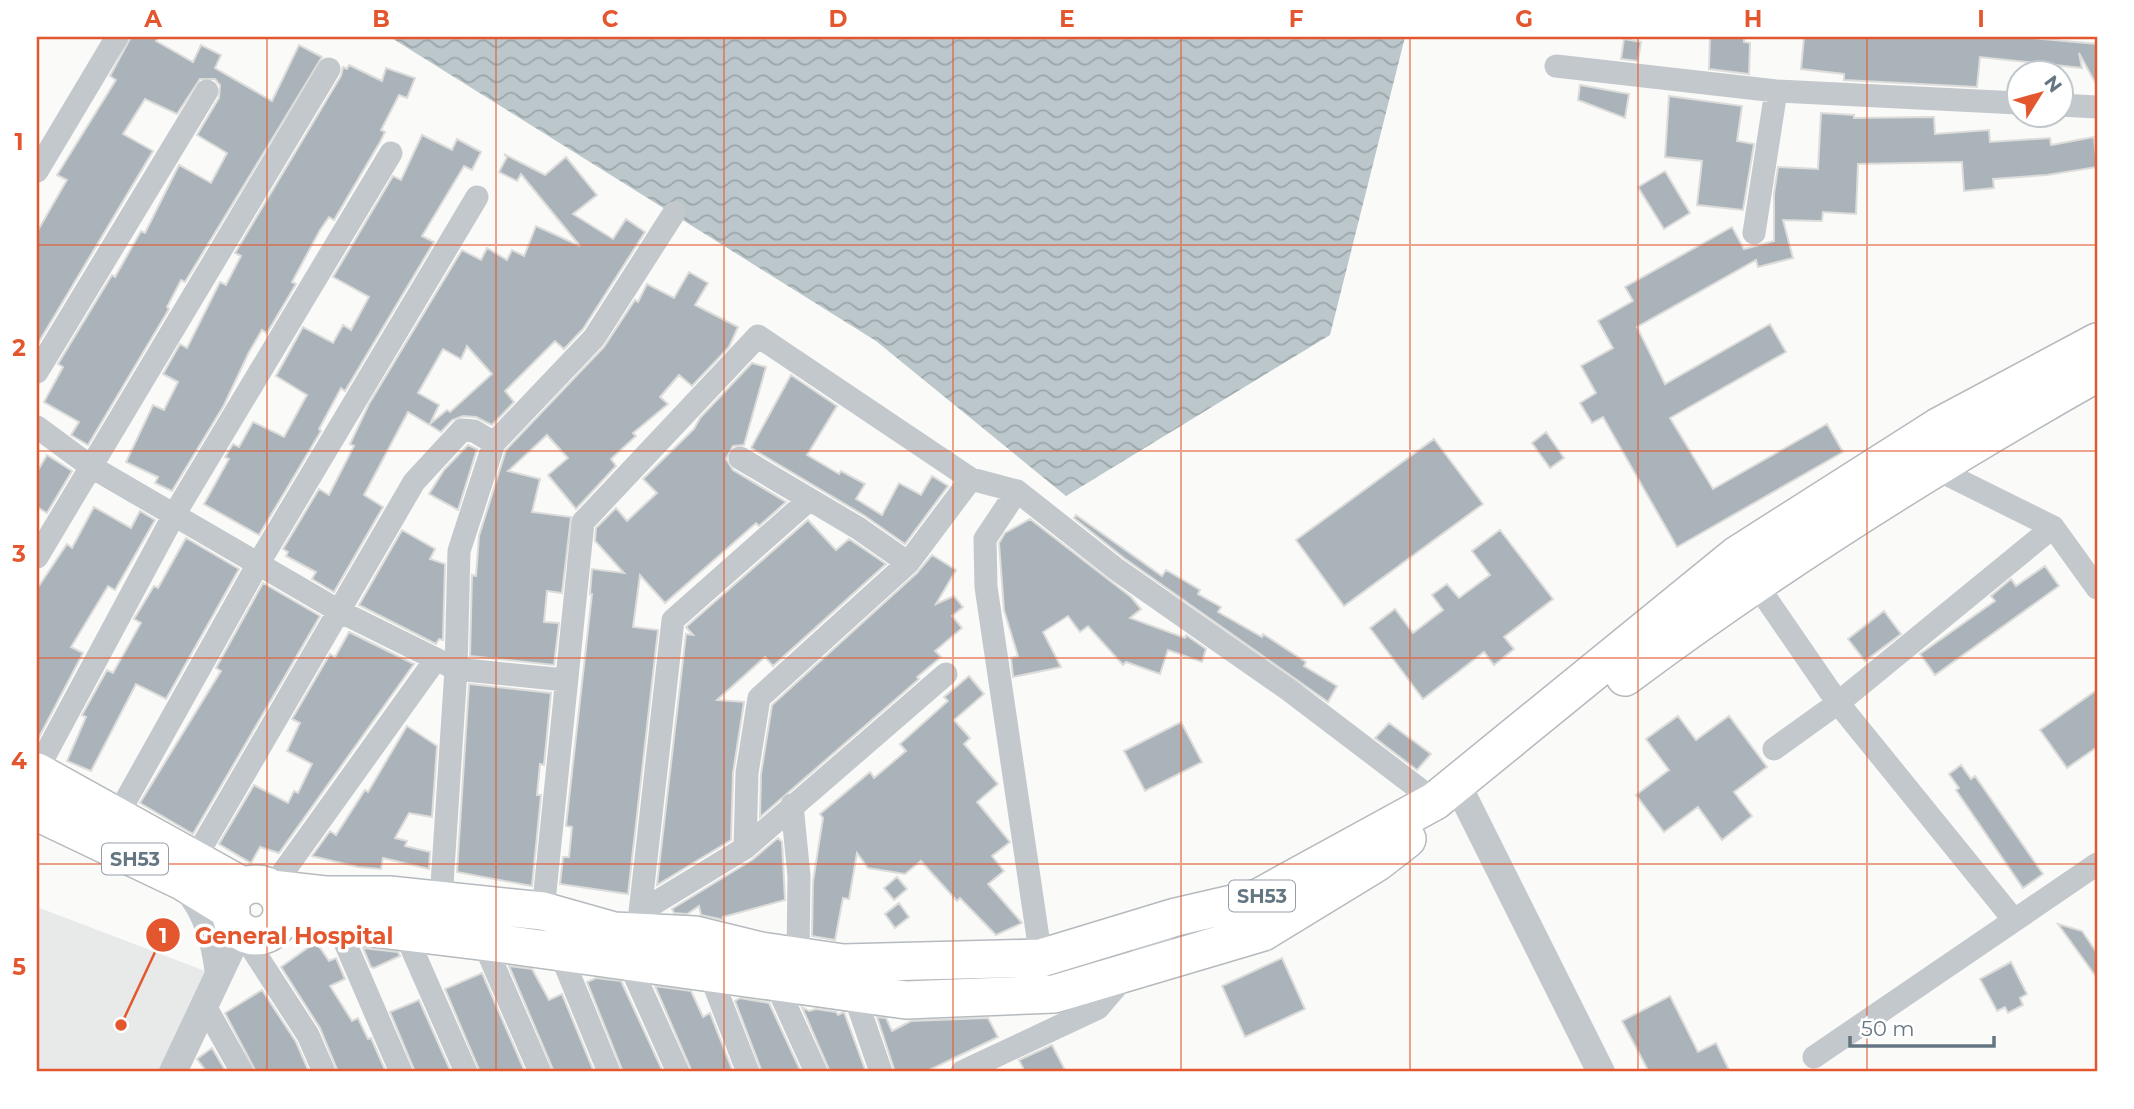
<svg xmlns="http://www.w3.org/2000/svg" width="2134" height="1109" viewBox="0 0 2134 1109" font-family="Montserrat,sans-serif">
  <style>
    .built { fill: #e8e9e9 }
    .water { fill: url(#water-waves) }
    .building { fill: #aab3b9; stroke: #dcdcda; stroke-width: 2; fill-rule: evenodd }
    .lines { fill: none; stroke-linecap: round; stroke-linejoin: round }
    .primary-casing { stroke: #b5babe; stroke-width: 40 }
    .minor { stroke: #c3c8cc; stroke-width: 23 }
    .tertiary { stroke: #c3c8cc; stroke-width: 28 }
    .primary { stroke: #fff; stroke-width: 37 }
    .grid { fill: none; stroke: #e4572e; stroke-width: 2; stroke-opacity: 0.55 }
    .labels { text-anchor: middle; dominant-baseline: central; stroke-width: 7; stroke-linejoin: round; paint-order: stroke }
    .shield { fill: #fff; stroke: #939fa8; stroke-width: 2 }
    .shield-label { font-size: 19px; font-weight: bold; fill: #657683 }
    .leader { fill: none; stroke: #e4572e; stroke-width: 2.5 }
    .callout-dot { fill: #e4572e; stroke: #fff; stroke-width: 2.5 }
    .mark-label { font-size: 21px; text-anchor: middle; font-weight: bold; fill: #fff }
    .callout-label { font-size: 23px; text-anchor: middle; font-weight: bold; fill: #e4572e; stroke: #fff; stroke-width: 7; stroke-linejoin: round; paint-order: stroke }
    .neatline { fill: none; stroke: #e4572e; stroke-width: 2.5 }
    .grid-label { font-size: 23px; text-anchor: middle; font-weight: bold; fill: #e4572e }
  </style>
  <defs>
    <pattern id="water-waves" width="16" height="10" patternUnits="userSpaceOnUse" patternTransform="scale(1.75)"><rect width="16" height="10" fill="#bbc7cb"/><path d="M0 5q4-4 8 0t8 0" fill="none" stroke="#9ca6aa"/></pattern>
  </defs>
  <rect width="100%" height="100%" fill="#fafaf8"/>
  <path class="built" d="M37,907L221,977L188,1072H37Z"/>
  <path class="water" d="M390,37H1405L1330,335L1066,496L876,341Z"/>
  <path class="building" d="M131,37H159L156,41L193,62L201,45L221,55L215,68L272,101L299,45L322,57L185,282L181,280L167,307L169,309L88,445L71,435L79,422L44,402L63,367L58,364L112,275L115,277L141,231L145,233L179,165L211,183L227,153L197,135L219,98L220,85L215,79H200L177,114L145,99L123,134L153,151L37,345V232L67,180L57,175L116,80L110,76Z
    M1710,37H1744V42L1750,43L1749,74L1709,69Z
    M1804,37H2020L2097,44V86L2079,53L2082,68L1980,57L1977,87L1844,80V74L1801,69Z
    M1624,39L1641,42L1638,61L1621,59Z
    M349,65L382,81L386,68L415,78L407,98L399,95L381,130L385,132L380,142L334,220L329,217L320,230L292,282L296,284L267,333L262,330L249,352L224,405L172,491L155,483L158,477L126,462L153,405L164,410L178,382L163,374L180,344L187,348L220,282L226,285L241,256L235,253L341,76L343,67L347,69Z
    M1580,85L1629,94L1625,118L1578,100Z
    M1669,96L1742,106L1737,141L1754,144L1743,210L1697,205L1702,161L1665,157Z
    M1821,113L1854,115V118L1934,117L1935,134L1989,130L1990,142L2050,138L2051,145L2094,137L2097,167L2047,175L1993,179L1994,188L1964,191L1962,162L1858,164L1856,214L1823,212L1822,221L1783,220L1793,258L1758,267L1756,260L1637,327L1665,384L1770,324L1786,352L1670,418L1713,489L1827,424L1843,452L1677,547L1603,417L1592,423L1580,403L1596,393L1581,366L1613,348L1598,321L1633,301L1625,287L1732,227L1744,249L1774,241V194L1778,167L1818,169Z
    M422,135L452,150L457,139L481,152L472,170L464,166L422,236L434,242L345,391L341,388L319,429L321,431L259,535L204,504L229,459L225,457L233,444L239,447L253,422L284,437L307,395L276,376L303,327L333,343L343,325L351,330L369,297L333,277L393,176L401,180Z
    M504,154L545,175L566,157L597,195L573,214L613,239L626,219L645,232L583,329L564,349L555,341L505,391L514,402L492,425L476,417L463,416L452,420L441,432L408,412L364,495L383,507L334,592L312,579L316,572L286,556L288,552L283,549L319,489L329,495L354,446L350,444L369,404L462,250L481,260L487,248L507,260L512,250L524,256L536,226L580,246L521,174L517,181L499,172L507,157ZM467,346L492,374L450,412L447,410L430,424L439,405L418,393L443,349L461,359Z
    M1665,171L1690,213L1664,229L1638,187Z
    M689,272L708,283L695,305L738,327L729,347L692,386L679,375L660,397L668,404L633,433L636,436L611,459L616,466L576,509L548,475L568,458L547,435L508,471L540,479L532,512L571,517L562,593L547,591L544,622L559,623L554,665L470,656L472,575L476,576L479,536L506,450L604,347L635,300L638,302L647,284L674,298Z
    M752,363L766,367L744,445L733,446L726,459L733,470L786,502L759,526L756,523L665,603L640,575L633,627L658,630L628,894L560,884L563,857H569L572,827L566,826L592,594H590L592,569L624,573L595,541L596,528L616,508L627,521L657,493L643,479L694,429L700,418Z
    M791,375L837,406L807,455L839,474L841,471L865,484L856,499L882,515L899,483L921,495L932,476L948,486L905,544L865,516L751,448Z
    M1546,432L1564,458L1550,468L1532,443Z
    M1434,439L1483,504L1344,606L1296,540Z
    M468,445L477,449L458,510L429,494L444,470Z
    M47,455L72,471L47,513L37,507V472Z
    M94,507L131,528L140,511L155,520L115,590L108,586L71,647L83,653L37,741V589L67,544L72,548Z
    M1076,515L1162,576L1166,570L1200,590L1198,594L1221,607L1218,612L1262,637L1263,634L1306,662L1304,666L1337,686L1328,702L1124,558L1074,518Z
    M1030,519L1131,597L1141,609L1130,618L1185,638L1186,635L1206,649L1202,662L1168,650L1160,674L1126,662L1123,665L1088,626L1080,632L1068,616L1043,632L1061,667L1013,677L1011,658L1018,656L1004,610L999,543L1005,533Z
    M808,520L836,550L849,539L886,564L773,666L765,657L717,700L744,702L733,773L731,840L657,885L686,634L693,635L686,627Z
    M402,530L435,549L430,559L445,564L443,640L439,639L436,644L359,605Z
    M1500,530L1553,599L1504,637L1514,649L1494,665L1484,652L1423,699L1370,628L1395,609L1413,633L1443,610L1432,595L1447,584L1459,598L1490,575L1472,551Z
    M186,538L239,569L166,699L136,684L91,771L67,761L86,717L82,715L107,670L113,673L141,623L134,619L154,586L158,588Z
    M932,555L956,570L936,604L954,596L963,607L952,616L962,628L935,651L941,657L917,677L919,679L760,817L761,774L772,705L917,573Z
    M2045,566L2059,586L1935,675L1920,654L1995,601L1991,596L2011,579L2016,586Z
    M263,583L320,616L193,834L140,803L221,671L216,668Z
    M1884,611L1901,634L1865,661L1848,639Z
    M349,632L414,664L279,853L260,847L251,863L219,844L254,785L288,803L294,791L298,793L312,764L287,751L300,723L292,719L330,654L335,657Z
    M969,676L984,694L954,720L970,738L964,744L998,784L977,802L1010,842L992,856L1004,871L988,884L1022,923L996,935L960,898L957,901L921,861L905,874L868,868L857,853L849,899L843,898L835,940L812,936L813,882L823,818L820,814L870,772L874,778L906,751L900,744L948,701L944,697Z
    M469,684L551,693L544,765L540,764L537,795H541L532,886L457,872Z
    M2097,690V747L2067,768L2040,730Z
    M1678,716L1696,740L1729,716L1767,767L1734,792L1752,816L1722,840L1698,807L1664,832L1636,795L1669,770L1646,739Z
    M1181,722L1202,762L1145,791L1124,751Z
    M1389,723L1431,754L1417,770L1375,738Z
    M407,726L437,746L432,817L409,813L395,838L407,841L405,846L430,852L429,869L383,858L381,869L358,867L312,856L330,831L336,835L365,790L368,792Z
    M1961,765L1971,779L1975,776L2043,874L2023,888L1956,790L1959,788L1949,774Z
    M778,838L782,842L785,900L723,917L724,920L701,915L699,906L687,914L674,913L672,909L752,860Z
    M897,877L907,889L894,900L884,888Z
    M899,903L909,917L895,928L885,914Z
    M2058,924L2082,931L2097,953V978Z
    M316,942L329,961L336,958L345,979L330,986L352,1021L358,1018L368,1039L371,1038L386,1072H338L320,1028L281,967Z
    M363,948L398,952L400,956L374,968L371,967Z
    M1282,958L1305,1009L1245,1037L1222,986Z
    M2011,962L2027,994L2020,998L2023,1005L2008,1013L2005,1007L1997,1011L1980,979Z
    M509,966L532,969L549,1000L562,994L594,1072H554Z
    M482,973L525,1072H480L445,989Z
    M596,978L621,981L663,1072H623L587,982Z
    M655,986L691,991L703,1017L710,1013L733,1072H692Z
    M262,990L296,1042L309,1072H256L225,1013Z
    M1670,996L1698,1052L1716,1043L1730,1072H1649L1622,1021Z
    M740,998L769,1003L801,1072H762L735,1001Z
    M419,1000L451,1072H415L390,1012Z
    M802,1007L809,1011L816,1009L836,1012L838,1015L844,1012L866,1072H830Z
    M877,1017L886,1018L892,1031L911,1021L988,1018L998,1037L925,1072H895Z
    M1052,1045L1066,1072H1025L1019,1060Z
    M212,1048L226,1072H207L197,1059Z"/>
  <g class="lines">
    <g class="primary-casing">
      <path id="primary" d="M1625,677C1775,565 1934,465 2097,373
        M37,772L244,887
        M37,812L182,881L231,911
        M230 910a26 26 0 1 1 52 0a26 26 0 1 1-52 0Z
        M271,889L325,895H389L543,911L614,931L695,935L761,951L843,963L1041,958L1176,917L1258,898L1435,801L1737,555L1938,427L2097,342
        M282,917L504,944L906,1000L1054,994L1263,932L1376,863L1407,839"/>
    </g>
    <path class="minor" d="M1556,66L1776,91L2018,103
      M2060,105L2097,107
      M37,171L117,37
      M1754,233L1776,91
      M37,372L207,91
      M37,427L90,466L339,611L456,669L565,680
      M740,458L858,528L908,563
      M1926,464L2053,527L2097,588
      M1017,491L985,539L986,587L1041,958
      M37,557L329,69
      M1750,575L1838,703L2014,920
      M1774,749L1838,703L2053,527
      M37,770L174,515L391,153
      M792,805L799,876L798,957
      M117,816L258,564L477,197
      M745,848L747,773L759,698L908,563L971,479
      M194,860L414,482L462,430L474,431L494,443
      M271,889L436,659
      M441,900L456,669L459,551L494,443L594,338L674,213
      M640,912L745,848L946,674
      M334,917L401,1072
      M401,924L466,1072
      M240,930L308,1035L324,1072
      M641,931L640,912L673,620L809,500
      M479,932L540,1072
      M625,954L678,1072
      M706,964L748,1072
      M771,973L816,1072
      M851,985L881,1072
      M205,1006L242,1072
      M1814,1057L2097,864
      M609,1072L543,911L583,522L758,336L971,479L1017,491L1116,569L1289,690L1435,801
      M962,1072L1098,1008L1173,920"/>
    <path class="tertiary" d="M1457,784L1601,1072
      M186,887C208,914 215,941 219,974
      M173,1072L240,930"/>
    <use href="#primary" class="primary"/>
  </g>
  <path class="grid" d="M267,37V1072M496,37V1072M724,37V1072M953,37V1072M1181,37V1072M1410,37V1072M1638,37V1072M1867,37V1072M37,245H2097M37,451H2097M37,658H2097M37,864H2097"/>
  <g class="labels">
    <g class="shield">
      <rect x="102" y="843.5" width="66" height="31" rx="5"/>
      <rect x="1229" y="880.5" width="66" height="31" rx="5"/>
    </g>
    <g class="shield-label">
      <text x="135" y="859">SH53</text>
      <text x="1262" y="896">SH53</text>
    </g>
  </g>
  <path class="leader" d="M121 1025L163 935"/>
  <g class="callout-dot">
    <circle cx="121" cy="1025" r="7"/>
    <circle cx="163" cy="935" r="18"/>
  </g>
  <g class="mark-label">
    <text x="163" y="943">1</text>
  </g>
  <g class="callout-label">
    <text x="294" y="944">General Hospital</text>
  </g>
  <rect width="2134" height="1109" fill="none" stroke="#ffffff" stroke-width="77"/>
  <g transform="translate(2040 94) rotate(53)"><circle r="33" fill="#ffffff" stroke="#c1c8cd" stroke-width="2"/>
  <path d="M0-5L12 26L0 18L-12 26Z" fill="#e4572e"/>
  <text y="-10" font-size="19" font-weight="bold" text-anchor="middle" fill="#657683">N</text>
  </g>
  <path d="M1850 1036v10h144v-10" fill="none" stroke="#657683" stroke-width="3.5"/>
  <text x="1861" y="1036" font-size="21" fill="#657683" stroke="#ffffff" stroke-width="5" paint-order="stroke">50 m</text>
  <rect x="38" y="38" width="2058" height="1032" class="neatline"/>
  <g class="grid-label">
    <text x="153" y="27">A</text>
    <text x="381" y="27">B</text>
    <text x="610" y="27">C</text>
    <text x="838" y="27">D</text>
    <text x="1067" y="27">E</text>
    <text x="1296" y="27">F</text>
    <text x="1524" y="27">G</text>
    <text x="1753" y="27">H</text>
    <text x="1981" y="27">I</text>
    <text x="19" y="150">1</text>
    <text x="19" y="356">2</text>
    <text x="19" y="562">3</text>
    <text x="19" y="769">4</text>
    <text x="19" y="975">5</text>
  </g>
</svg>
